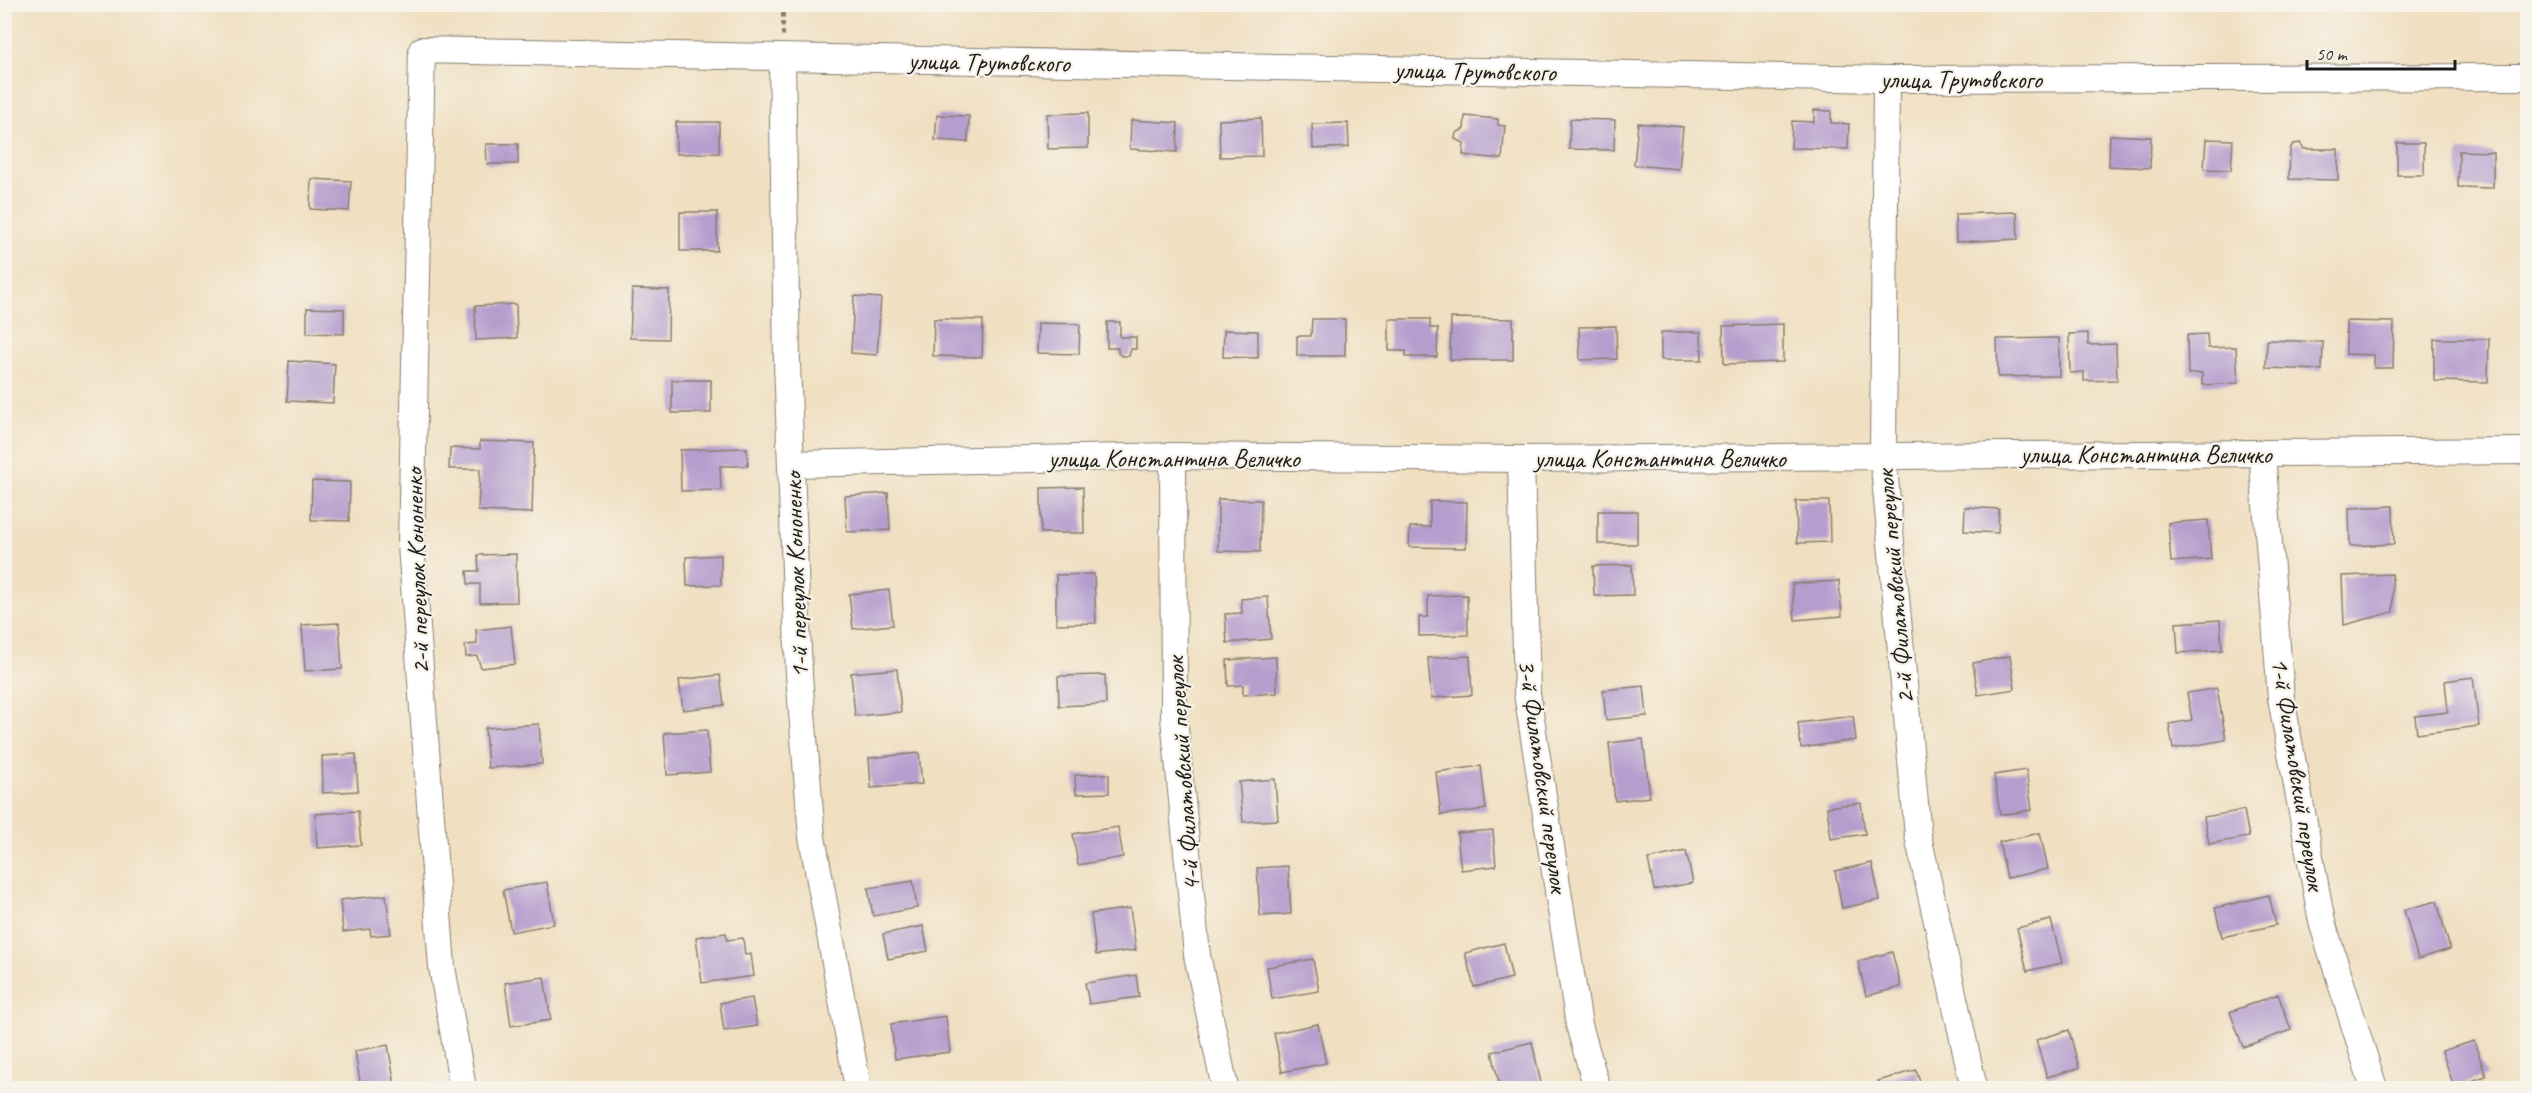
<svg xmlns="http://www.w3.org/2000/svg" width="2532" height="1093" viewBox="0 0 2532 1093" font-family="Caveat,sans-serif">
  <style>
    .building { fill: #b59ece }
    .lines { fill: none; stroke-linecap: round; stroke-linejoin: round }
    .minor-casing { stroke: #867e6e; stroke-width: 28 }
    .path { stroke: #867e6e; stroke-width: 4; stroke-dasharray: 4.5 4.5; stroke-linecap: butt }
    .minor { stroke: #fff; stroke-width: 26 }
    .labels { text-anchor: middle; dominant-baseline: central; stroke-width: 4.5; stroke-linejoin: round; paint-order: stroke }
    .street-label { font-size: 26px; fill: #1c1c1c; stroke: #f7f3e8 }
  </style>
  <rect width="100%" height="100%" fill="#f7f3e8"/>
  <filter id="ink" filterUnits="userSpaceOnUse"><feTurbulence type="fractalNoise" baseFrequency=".0167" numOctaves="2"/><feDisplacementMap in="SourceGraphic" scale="12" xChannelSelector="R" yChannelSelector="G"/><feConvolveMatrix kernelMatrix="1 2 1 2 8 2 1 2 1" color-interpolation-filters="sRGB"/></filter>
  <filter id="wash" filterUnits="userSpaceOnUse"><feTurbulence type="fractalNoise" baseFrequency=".008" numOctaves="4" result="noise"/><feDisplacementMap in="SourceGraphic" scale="24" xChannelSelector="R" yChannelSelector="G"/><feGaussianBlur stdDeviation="1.35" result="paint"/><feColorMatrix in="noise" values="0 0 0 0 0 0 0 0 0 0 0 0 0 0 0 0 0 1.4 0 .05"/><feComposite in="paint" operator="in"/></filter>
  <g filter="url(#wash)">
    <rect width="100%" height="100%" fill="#f0dfc1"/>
    <g id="blocks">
      <path class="building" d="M1814,110L1831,111V123L1849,124L1848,149L1791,148L1792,121L1814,122Z
        M1088,113V148L1048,149L1047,114Z
        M937,115L969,116L968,142L935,140Z
        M1465,116L1498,119V125L1505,126L1502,159L1463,155L1464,143L1455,139L1456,133L1464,129Z
        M1261,118L1262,156L1220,157L1219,120Z
        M1570,119L1615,120L1614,150L1569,149Z
        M1131,120L1178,123L1177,152L1130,149Z
        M676,122H719V153L676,154Z
        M1348,123L1349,147L1313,149L1312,124Z
        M1638,123L1683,127L1679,169L1634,165Z
        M2110,135L2151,137L2150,168L2109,166Z
        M2206,139L2233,140L2231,170L2204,169Z
        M2300,143L2304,149H2338V180L2289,179L2290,149L2293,144Z
        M2397,143H2424V175H2397Z
        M486,144H518V164H487Z
        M2459,151L2493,152V188L2458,187Z
        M311,179L351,181L349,211L310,209Z
        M680,212H717V251H680Z
        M2017,212L2018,239L1956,242L1955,214Z
        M632,289L669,290L668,339L630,338Z
        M854,296L881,298L877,355L851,353Z
        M516,304L517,338L476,340L475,306Z
        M307,308L344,309V334L307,333Z
        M1451,318L1513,319V360H1450Z
        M934,319L983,320L982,357L933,356Z
        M1312,319H1345V356H1297V336H1311Z
        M1389,319H1430V328H1438L1437,357H1406V351H1389Z
        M2346,321L2394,322L2393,368H2374V355L2346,354Z
        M1107,322H1120V337H1136V349H1131L1129,356H1122L1118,353V348H1107Z
        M1038,323L1080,324L1079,354L1037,353Z
        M1783,324V362L1724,364L1723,326Z
        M1616,326L1617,359L1580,360L1579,327Z
        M1224,330L1258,331V358L1223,357Z
        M1661,332H1701L1702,360H1661Z
        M2088,333V345L2116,344L2117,380L2084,381V372L2070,373L2069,334Z
        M2207,334L2208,348L2236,347L2238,383L2202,385V373L2188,374L2187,335Z
        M2059,338V376L1998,377L1997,339Z
        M2434,339H2489L2488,382L2434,381Z
        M2267,340L2323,342L2322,370L2266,368Z
        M289,361L335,364L333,403L287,401Z
        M672,380H711V413H672Z
        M480,441L534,443L532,513L478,511L480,469H449L450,448L480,449Z
        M747,448L748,466H720L721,490L681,491L680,450Z
        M312,481L350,482L349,521L311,520Z
        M1083,487L1084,533H1041V488Z
        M888,493L890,530L847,532L845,496Z
        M1218,499L1261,500L1260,552L1218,551Z
        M1430,501L1467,502L1466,548L1409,547L1410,527H1430Z
        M1796,501H1829L1830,542L1797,543Z
        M2393,506L2394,544L2350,546L2349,508Z
        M1965,507L1999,509L1998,533L1964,531Z
        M1598,511H1637V544H1598Z
        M2208,520L2211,559L2171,562L2168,523Z
        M516,554L517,602L480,603V584H468L467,571H479L478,555Z
        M721,555V585L687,586L686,557Z
        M1632,565L1633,595L1594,596L1593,566Z
        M1094,574L1096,623L1056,624V575Z
        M2392,574L2393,612L2344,625L2342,576Z
        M1839,581L1842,616L1795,620L1792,584Z
        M889,590L893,625L853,629L849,594Z
        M1467,595L1468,635L1419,636V617H1428V596Z
        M1268,597L1271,639L1227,643L1225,614L1242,613L1241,599Z
        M2220,620L2222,650L2178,653L2176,623Z
        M339,623L342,669L305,671L302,625Z
        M511,626L515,664L481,668L477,656L466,657L465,645L477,644L476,630Z
        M1470,656L1472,695L1431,698L1428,658Z
        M2010,656L2015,689L1978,695L1973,663Z
        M1276,657L1277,693L1243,695V685L1228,686L1227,660Z
        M897,669L901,712L855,716L851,673Z
        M720,675L724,705L683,710L679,680Z
        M1105,675L1106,704L1059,706L1058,676Z
        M2473,677L2479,726L2417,734L2415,716L2448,712L2445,681Z
        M1644,686L1647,716L1606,720L1603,690Z
        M2217,688L2226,740L2173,749L2169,724L2192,720L2187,693Z
        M1853,716L1856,740L1801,748L1798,723Z
        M539,724L542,764L488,768L485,728Z
        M707,730L710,772L667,775L664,733Z
        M1643,739L1650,797L1615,801L1609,743Z
        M919,753L922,784L871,788L869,758Z
        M356,754L358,791L323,793L322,756Z
        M1481,766L1486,809L1441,815L1436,772Z
        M2026,770L2032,810L2000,815L1994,775Z
        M1109,774V793L1076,794L1075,775Z
        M1275,779L1278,820L1243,822L1239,782Z
        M1861,803L1865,834L1831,839L1827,807Z
        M2244,810L2249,837L2209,844L2204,817Z
        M358,811L361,845L317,848L315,814Z
        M1118,827L1123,857L1078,865L1073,834Z
        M1493,830L1496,866L1461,870L1457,833Z
        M2040,833L2048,869L2007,878L1999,842Z
        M1686,851L1693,883L1654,890L1648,859Z
        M1872,863L1880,900L1842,908L1835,871Z
        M1288,866L1291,914L1260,916L1257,868Z
        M913,881L917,908L873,916L868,888Z
        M547,882L554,924L511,932L503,890Z
        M386,895L391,934L371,936L370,929L343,932L340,900Z
        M2269,895L2276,925L2222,937L2215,908Z
        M2437,901L2450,949L2418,959L2404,910Z
        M1130,908L1136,950L1096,955L1091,914Z
        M2051,920L2062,963L2027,971L2017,928Z
        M923,926L928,951L888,959L883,934Z
        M726,933L727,940L743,938L745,955L751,954L754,976L702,983L696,937Z
        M1504,943L1512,978L1474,987L1465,953Z
        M1892,952L1901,987L1866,996L1858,961Z
        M1313,959L1319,991L1272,999L1267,967Z
        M1136,975L1139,997L1089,1004L1085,983Z
        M544,977L551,1020L511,1026L505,983Z
        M2278,994L2291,1030L2243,1047L2230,1012Z
        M752,998L757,1026L724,1031L720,1003Z
        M946,1016L950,1052L895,1059L891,1024Z
        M1318,1024L1326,1063L1282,1072L1274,1033Z
        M2069,1030L2079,1068L2047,1077L2036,1040Z
        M2474,1041L2486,1076L2454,1087L2442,1051Z
        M1532,1042L1542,1088H1500L1492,1052Z
        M388,1045L395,1085L361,1088L355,1051Z
        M1916,1070L1922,1088H1880L1878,1081Z"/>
    </g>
  </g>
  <g filter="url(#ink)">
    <use href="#blocks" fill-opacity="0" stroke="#867e6e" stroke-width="1.5"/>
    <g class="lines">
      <g class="minor-casing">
        <path id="minor" d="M782,58L787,363L799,675L812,837L858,1088
          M1886,79L1883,456L1918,836L1974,1088
          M2262,453L2281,698L2322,922L2374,1088
          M1173,456L1174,718L1197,955L1225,1088
          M1521,459L1527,693L1579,1025L1597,1088
          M792,464L1173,456L1521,459L2528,451
          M463,1088L442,967L411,545L422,50L1886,79L2528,77"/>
      </g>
      <path class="path" d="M783,4V37"/>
      <use href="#minor" class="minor"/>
    </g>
  </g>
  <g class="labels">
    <g class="street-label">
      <text transform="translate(989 62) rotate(1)">улица Трутовского</text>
      <text transform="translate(1475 71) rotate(1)">улица Трутовского</text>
      <text x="1961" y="79">улица Трутовского</text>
      <text x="2146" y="454">улица Константина Величко</text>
      <text x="1174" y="458">улица Константина Величко</text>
      <text x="1660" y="458">улица Константина Величко</text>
      <text transform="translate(417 571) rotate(-92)">2-й переулок Кононенко</text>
      <text transform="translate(796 575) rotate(-92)">1-й переулок Кононенко</text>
      <text transform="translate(1895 587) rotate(-95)">2-й Филатовский переулок</text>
      <text transform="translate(1183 774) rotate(-94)">4-й Филатовский переулок</text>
      <text transform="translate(2298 774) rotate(81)">1-й Филатовский переулок</text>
      <text transform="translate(1543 776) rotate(82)">3-й Филатовский переулок</text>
    </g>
  </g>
  <rect width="2532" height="1093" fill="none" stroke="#f7f3e8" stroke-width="24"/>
  <path d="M2307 60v9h148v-9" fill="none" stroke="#1c1c1c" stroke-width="3"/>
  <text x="2316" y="60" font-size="18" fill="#1c1c1c" stroke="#f7f3e8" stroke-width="4.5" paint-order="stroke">50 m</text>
</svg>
